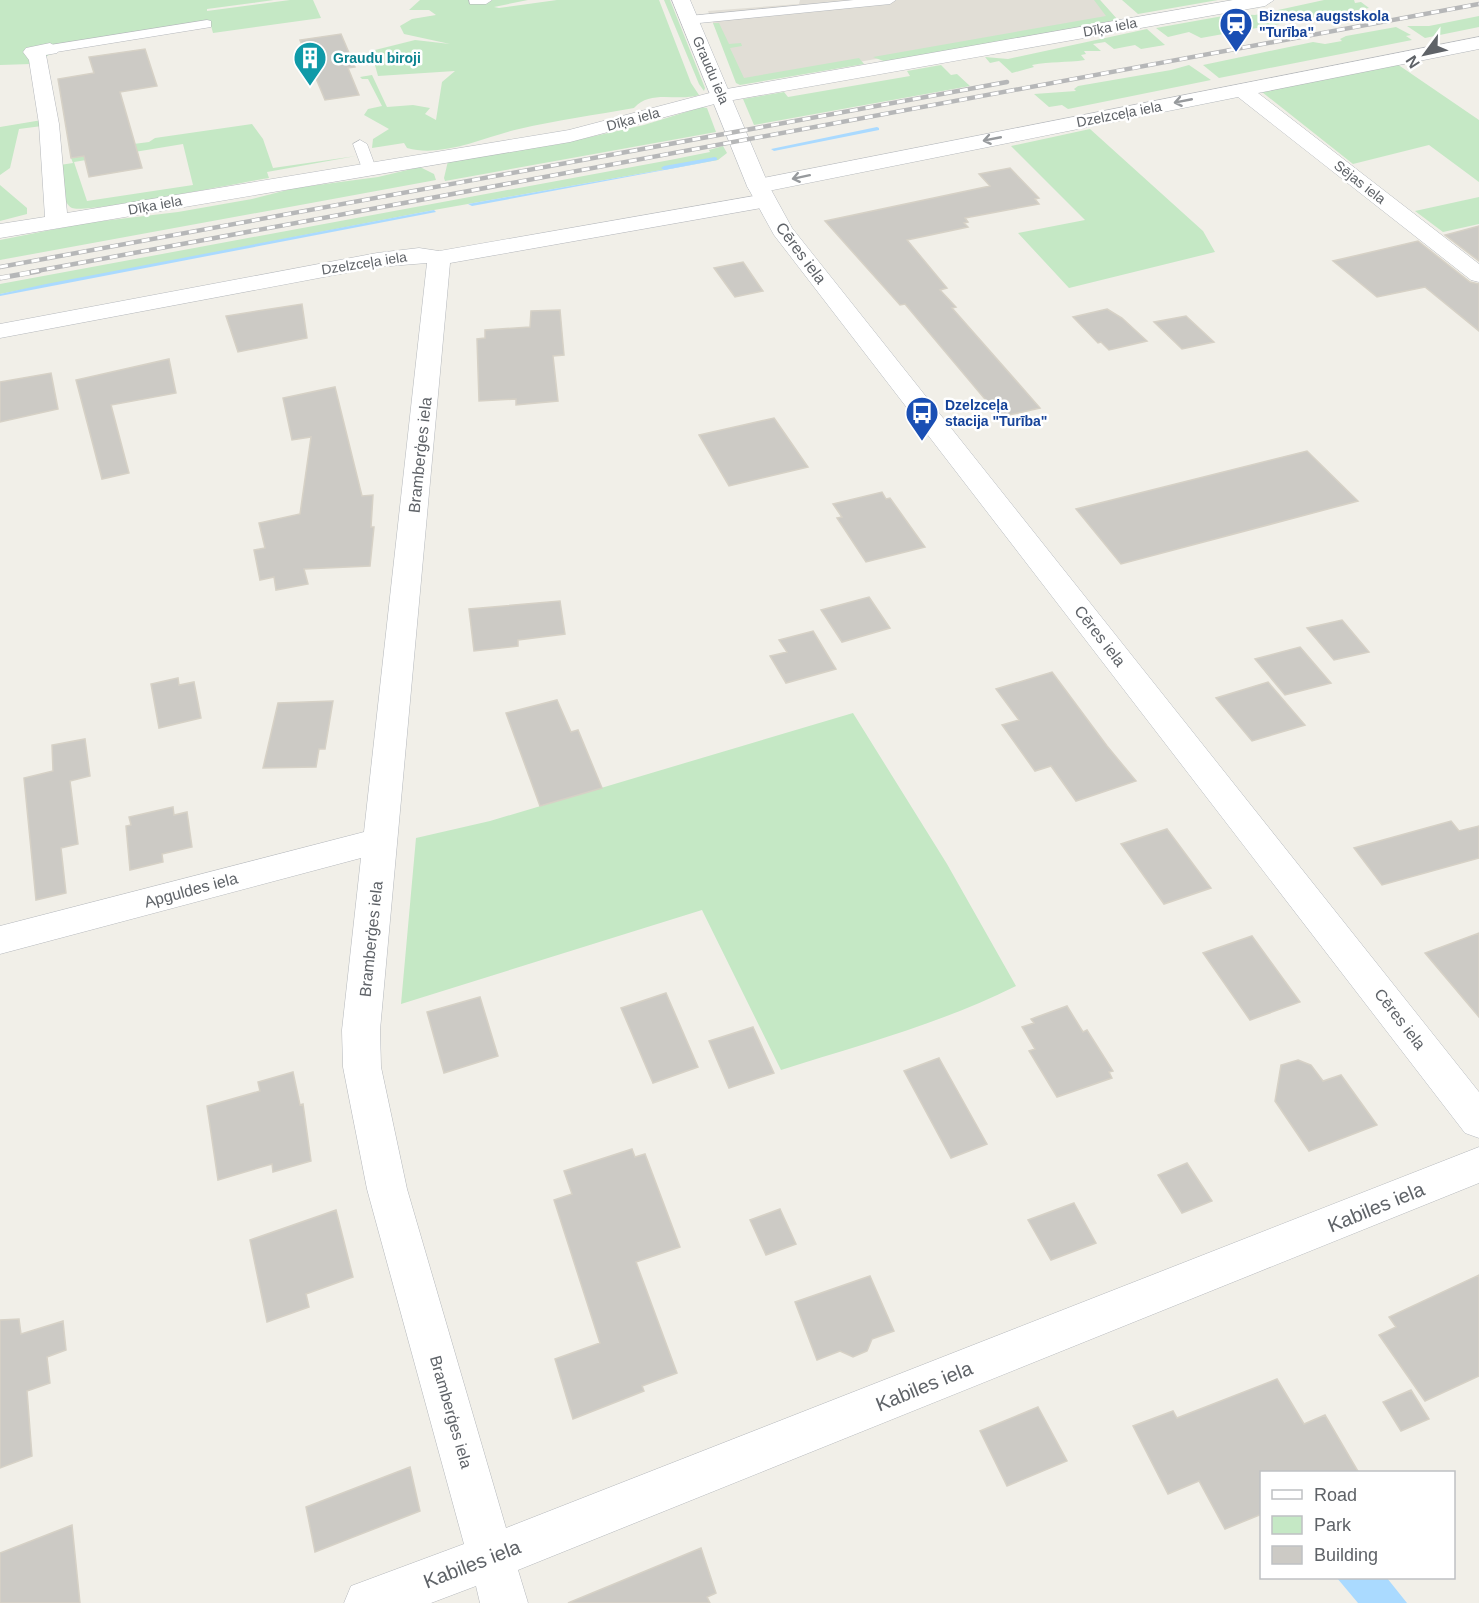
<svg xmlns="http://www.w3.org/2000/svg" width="1479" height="1603" viewBox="0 0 1479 1603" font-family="Helvetica,sans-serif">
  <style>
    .education { fill: #e1ded6 }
    .green { fill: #c5e8c5; fill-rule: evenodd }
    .water { fill: #aadaff }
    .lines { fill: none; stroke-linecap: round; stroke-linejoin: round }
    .stream { fill: #aadaff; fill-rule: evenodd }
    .building { fill: #cccac5; stroke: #d6d1c6; stroke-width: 1.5 }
    .lane-casing { stroke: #b5b8bc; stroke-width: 1 }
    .street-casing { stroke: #b5b8bc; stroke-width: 1 }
    .secondary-casing { stroke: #b6babf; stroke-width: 1 }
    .lane { fill: #fff; fill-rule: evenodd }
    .street { fill: #fff; fill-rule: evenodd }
    .secondary { fill: #fff; fill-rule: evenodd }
    .rail-far1-casing { stroke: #b6b7b8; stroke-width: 4.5 }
    .rail-casing { stroke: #b6b7b8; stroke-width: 5 }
    .rail-far1 { stroke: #fff; stroke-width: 3; stroke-dasharray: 8; stroke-linecap: butt }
    .rail { stroke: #fff; stroke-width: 4; stroke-dasharray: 10; stroke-linecap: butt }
    .oneway { stroke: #979a9d }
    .labels { text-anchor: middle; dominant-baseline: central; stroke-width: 5; stroke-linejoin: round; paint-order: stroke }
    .far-transit-label { font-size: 14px; font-weight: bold; fill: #164399; stroke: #fff; text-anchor: start }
    .far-street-label { font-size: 14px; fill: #5f6368; stroke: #fff }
    .far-culture-label { font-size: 14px; font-weight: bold; fill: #0d838f; stroke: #fff; text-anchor: start }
    .street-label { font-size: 16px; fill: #5f6368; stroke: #fff }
    .near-street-label { font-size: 20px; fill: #5f6368; stroke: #fff }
  </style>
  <rect width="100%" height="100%" fill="#f1efe8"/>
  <path class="education" d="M800,0H1100L1115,17L739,83L708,11L799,4Z"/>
  <path class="green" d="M0,0H274L207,9V11L290,0H313L321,18L213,33L210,22L50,46L51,54L31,64L0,65Z
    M420,0H528L494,7L499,8L557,0H659L691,83L699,95C677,102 651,89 634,108C596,115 557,120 519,129C484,137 443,158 407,148L404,143L372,148L373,139L389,129L364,115L368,109L382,106L368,79H362L360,77L372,75L387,107L413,105L430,108L425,114L436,120L442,82L455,71L378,76L371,51L415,40L450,44L404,34L400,26L412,19L436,15L429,10H409Z
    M664,0H670L705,88L704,91L699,84Z
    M1094,0H1100L1118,20L886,62L873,57L1106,16Z
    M1122,0H1218L1138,14Z
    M1324,0H1354L1355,3L1361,2L1369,8L1201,38L1189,32L1168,37L1156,28L1234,14L1255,15Z
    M1479,16V27L1425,38L1407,26H1429Z
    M713,23H719L729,44L741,43L742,46L730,48L744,78L859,58L864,64L740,85L736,83Z
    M1396,27L1411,35L1406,36L1412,40L1219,78L1203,65L1313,42L1325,44L1342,41L1340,39L1346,36Z
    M1147,29L1165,45L1141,49L1135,45L1114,49L1105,42L1093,44L1101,51H1084L1086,54L1081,55L1085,60C1066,63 1051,61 1032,65L1034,67L1012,73L999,61L990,63L985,57L1008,59Z
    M1397,64L1479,120V182L1429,145L1353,164L1262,92Z
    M941,65L951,75L957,74L970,86L754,125L743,99L784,92L788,97L910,76L907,71Z
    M1189,65L1211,80L1068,109L1062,105L1049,107L1034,94L1076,91L1074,89L1078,86L1171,70Z
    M702,107L707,108L716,132L445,181L444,178L448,161L559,144L644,125Z
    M42,120V126L19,129L10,168L0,175V127Z
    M252,124L263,139L273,168L356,156L267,172L269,178C242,182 86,214 72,208C61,202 59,176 60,165L73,163L71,158L118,146L149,142L155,138ZM183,144L193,185L87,201L74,162Z
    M1090,129L1203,231L1215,252L1069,288L1018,233L1085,220L1011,146Z
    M723,146L727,153L718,160L434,210L0,294V284L670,160L710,152L709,150Z
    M420,167L434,174L436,180L0,260V240L86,223L178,212L252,199L295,188L378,177Z
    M0,185L27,208V214L0,221Z
    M1479,197V224L1443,232L1415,211Z
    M853,713L947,864L1016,986C942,1023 860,1045 781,1070L702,910L401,1004L416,838L490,821Z"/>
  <path class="water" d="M718,160L472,206L468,204Z
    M434,210L436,212L0,296V294L46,284Z
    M1337,1578H1387L1407,1603H1358Z"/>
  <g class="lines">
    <path class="stream" d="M877,127L879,128V130L774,151L771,149Z
      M715,157L717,158V160L664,170L661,168L664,166Z"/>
  </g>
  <path class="building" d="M341,34L355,67L348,68L359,95L325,100L300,40Z
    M145,49L157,86L120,92L142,168L89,177L84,156L71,158L58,79L94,73L89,57Z
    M1010,168L1039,198L1035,199L1039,204L965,218L968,222L964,223L968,227L907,240L947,288L940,290L956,307L952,308L1040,408L1000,417L905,304L900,305L825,221L990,186L979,174Z
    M1479,226V261L1445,235Z
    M1418,241L1470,282L1479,284V331L1425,287L1377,297L1333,261Z
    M743,262L763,291L735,297L714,268Z
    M302,304L307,338L238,352L226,316Z
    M1107,309L1122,318L1147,341L1109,350L1101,342L1098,343L1073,317Z
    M560,310L564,355L553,356L558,401L516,405V399L479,401L477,339L485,338V330L530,327L531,311Z
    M1186,316L1214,342L1182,349L1154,322Z
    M169,359L176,393L111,405L129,473L102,479L76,380Z
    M51,373L58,409L0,422V382Z
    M335,387L362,496L373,495L371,527H374L370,566L304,569L308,584L276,590L274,577L260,580L254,550L265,548L259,523L300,514L311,437L292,440L283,398Z
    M774,418L808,467L729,486L699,435Z
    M1307,451L1358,501L1121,564L1076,509Z
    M882,492L886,499L890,498L925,547L866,562L837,518L842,517L833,504Z
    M869,597L890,628L842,642L821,610Z
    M560,601L565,634L518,640V646L474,651L469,609Z
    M1342,620L1369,652L1334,660L1307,628Z
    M813,631L836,669L786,683L770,656L787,652L779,640Z
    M1300,647L1331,683L1285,695L1255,659Z
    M1052,672L1107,746L1136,781L1076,801L1051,766L1035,771L1002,725L1019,720L996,689Z
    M178,678L179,685L194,682L201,718L159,728L151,684Z
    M1268,682L1305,725L1252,741L1216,698Z
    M557,700L571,732L578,730L602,788L540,806L506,713Z
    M333,701L325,749H319L316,767L263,768L278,703Z
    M85,739L90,776L70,781L78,844L61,848L66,893L36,900L24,778L53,771L52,745Z
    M173,807L174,815L187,812L192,847L162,854L163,862L130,870L126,826L131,825L129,817Z
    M1451,821L1459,831L1479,826V858L1382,885L1354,848Z
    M1167,829L1211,888L1164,904L1121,844Z
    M1479,933V1017L1425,953Z
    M1252,936L1300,1002L1250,1020L1203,953Z
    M666,993L698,1067L653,1083L621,1008Z
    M480,997L498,1056L444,1073L427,1012Z
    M1067,1006L1083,1032L1087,1030L1113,1071L1109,1072L1112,1078L1057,1097L1029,1051L1035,1049L1022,1027L1034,1023L1031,1019Z
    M753,1027L774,1073L729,1088L709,1041Z
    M939,1058L987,1144L951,1158L904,1071Z
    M1298,1060L1311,1065L1323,1081L1341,1075L1377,1125L1309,1151L1275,1101L1281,1065Z
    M293,1072L300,1105L303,1104L311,1161L273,1172L272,1164L218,1180L207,1106L260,1091L258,1082Z
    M632,1149L635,1157L645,1154L680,1247L636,1262L677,1373L642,1386L644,1391L573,1419L555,1359L600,1343L554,1200L572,1194L564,1171Z
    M1187,1163L1212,1201L1182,1213L1158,1175Z
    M1074,1203L1096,1243L1051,1260L1028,1220Z
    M780,1209L796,1244L766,1255L750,1220Z
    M336,1210L353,1277L306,1294L309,1307L267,1322L250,1240Z
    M1479,1275V1376L1425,1401L1379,1335L1396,1327L1389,1317Z
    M870,1276L894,1331L872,1339L867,1351L853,1357L840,1351L817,1360L795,1302Z
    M19,1319L21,1334L63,1321L66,1350L47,1357L50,1383L27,1391L32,1456L0,1468V1320Z
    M1277,1379L1304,1424L1325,1415L1359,1473H1262V1514L1225,1529L1199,1481L1168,1494L1133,1426L1173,1411L1177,1418Z
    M1411,1390L1429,1419L1401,1431L1383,1402Z
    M1038,1407L1067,1461L1007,1486L980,1431Z
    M410,1467L420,1511L315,1552L306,1507Z
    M72,1525L80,1603H0V1553Z
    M701,1548L716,1593L707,1597L710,1603H568Z"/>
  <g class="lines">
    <g class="lane-casing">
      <path id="lane" d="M469,0H492L486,4H470Z
        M854,0H896L890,4L689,24L683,20L689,16Z
        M207,20L211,21V27L50,53L44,49L50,45Z
        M360,140L367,144L377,171L375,174L370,175L363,171L353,144Z"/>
    </g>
    <g class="street-casing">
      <path id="street" d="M1233,0H1274L1265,6L722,102L570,142L0,238V224L45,217L39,124L29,60L23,52L26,48L50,43L60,49L57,53L46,55L59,124L67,213L569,130L721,90Z
        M1479,37V49L1258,93L1479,264V282L1471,280L1238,97L758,193L750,191L747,186L750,181L758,179Z
        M765,194L773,196L776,201L773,206L450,263L380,1030L381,1067L407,1189L506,1528L1479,1147V1183L518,1570L528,1603H480L476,1586L431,1603H344L351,1586L464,1544L367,1189L343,1067L342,1030L361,858L0,954V926L364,832L427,263L377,267L0,338V324L377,253L419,248L439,251Z"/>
    </g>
    <g class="secondary-casing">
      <path id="secondary" d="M672,0H690L769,186L792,228L1479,1092V1138L1465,1133L774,235L747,186Z"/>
    </g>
    <use href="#lane" class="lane"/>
    <use href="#street" class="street"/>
    <use href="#secondary" class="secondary"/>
    <g class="rail-far1-casing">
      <path id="rail-far1" d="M0,267L1007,82
        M31,272L1479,4"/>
    </g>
    <g class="rail-casing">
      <path id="rail" d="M0,278L39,271"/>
    </g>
    <use href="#rail-far1" class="rail-far1"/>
    <use href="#rail" class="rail"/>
  </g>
  <defs><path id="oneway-shaft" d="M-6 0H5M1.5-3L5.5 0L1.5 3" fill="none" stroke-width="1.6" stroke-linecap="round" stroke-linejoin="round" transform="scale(1.5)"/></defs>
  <g class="oneway">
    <use href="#oneway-shaft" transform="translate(1183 101) rotate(169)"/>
    <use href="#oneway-shaft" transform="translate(992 139) rotate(169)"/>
    <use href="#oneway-shaft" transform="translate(801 177) rotate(168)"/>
  </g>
  <defs>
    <g id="station-pin" transform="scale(1.725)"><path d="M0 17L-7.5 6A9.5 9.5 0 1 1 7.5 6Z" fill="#1a4fb4" stroke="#fff"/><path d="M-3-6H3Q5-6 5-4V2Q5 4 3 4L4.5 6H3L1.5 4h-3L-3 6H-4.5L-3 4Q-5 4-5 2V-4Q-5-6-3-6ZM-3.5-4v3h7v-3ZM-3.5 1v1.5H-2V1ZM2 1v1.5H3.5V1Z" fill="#fff"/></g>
    <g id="building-pin" transform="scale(1.725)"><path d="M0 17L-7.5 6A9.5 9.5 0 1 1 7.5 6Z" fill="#0f9aa8" stroke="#fff"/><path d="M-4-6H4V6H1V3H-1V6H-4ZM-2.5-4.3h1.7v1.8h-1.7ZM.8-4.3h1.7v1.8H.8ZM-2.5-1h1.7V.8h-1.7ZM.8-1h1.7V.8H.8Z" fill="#fff"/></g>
    <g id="bus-pin" transform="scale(1.725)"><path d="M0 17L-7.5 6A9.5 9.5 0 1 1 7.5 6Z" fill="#1a4fb4" stroke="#fff"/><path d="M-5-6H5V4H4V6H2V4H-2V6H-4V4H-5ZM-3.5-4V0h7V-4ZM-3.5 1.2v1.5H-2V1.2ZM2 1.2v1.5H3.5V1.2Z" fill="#fff"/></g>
  </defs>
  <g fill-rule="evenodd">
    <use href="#station-pin" x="1236" y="24"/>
    <use href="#building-pin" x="310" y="58"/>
    <use href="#bus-pin" x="922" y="413"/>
  </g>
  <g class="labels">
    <g class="far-transit-label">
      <text x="1259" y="16">Biznesa augstskola<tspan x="1259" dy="16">"Turība"</tspan></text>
      <text x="945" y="405">Dzelzceļa<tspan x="945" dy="16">stacija "Turība"</tspan></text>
    </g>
    <g class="far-street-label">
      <text transform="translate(1110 27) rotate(-10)">Dīķa iela</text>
      <text transform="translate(711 70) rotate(67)">Graudu iela</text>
      <text transform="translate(1119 114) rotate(-11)">Dzelzceļa iela</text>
      <text transform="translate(633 119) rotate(-15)">Dīķa iela</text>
      <text transform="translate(1360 182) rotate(38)">Sējas iela</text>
      <text transform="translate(155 205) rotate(-10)">Dīķa iela</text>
      <text transform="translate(364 263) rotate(-9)">Dzelzceļa iela</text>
    </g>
    <g class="far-culture-label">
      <text x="333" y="58">Graudu biroji</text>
    </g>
    <g class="street-label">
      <text transform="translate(801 253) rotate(53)">Cēres iela</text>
      <text transform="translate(420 455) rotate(-84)">Bramberģes iela</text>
      <text transform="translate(1100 636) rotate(52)">Cēres iela</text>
      <text transform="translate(191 890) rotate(-15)">Apguldes iela</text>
      <text transform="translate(371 939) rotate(-84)">Bramberģes iela</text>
      <text transform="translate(1400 1019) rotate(52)">Cēres iela</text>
      <text transform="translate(451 1412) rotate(74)">Bramberģes iela</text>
    </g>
    <g class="near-street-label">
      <text transform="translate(1376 1207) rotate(-22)">Kabiles iela</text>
      <text transform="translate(924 1386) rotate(-22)">Kabiles iela</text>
      <text transform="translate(472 1564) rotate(-21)">Kabiles iela</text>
    </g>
  </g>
  <rect x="1260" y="1471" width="195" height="108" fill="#ffffff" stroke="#bfc1c3" stroke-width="1.5"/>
  <rect x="1272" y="1490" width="30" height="9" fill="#ffffff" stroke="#bfc1c3" stroke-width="1.5"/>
  <text x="1314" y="1501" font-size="18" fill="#5f6368">Road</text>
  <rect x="1272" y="1516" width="30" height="18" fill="#c5e8c5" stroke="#bfc1c3" stroke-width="1.5"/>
  <text x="1314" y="1531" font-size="18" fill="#5f6368">Park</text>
  <rect x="1272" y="1546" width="30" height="18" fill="#cccac5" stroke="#bfc1c3" stroke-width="1.5"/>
  <text x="1314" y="1561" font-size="18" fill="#5f6368">Building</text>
  <g transform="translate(1425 54) rotate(237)" stroke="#ffffff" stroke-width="4.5" paint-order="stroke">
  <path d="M0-4.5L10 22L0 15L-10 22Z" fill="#5f6368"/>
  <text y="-9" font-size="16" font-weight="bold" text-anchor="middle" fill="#5f6368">N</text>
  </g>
</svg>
